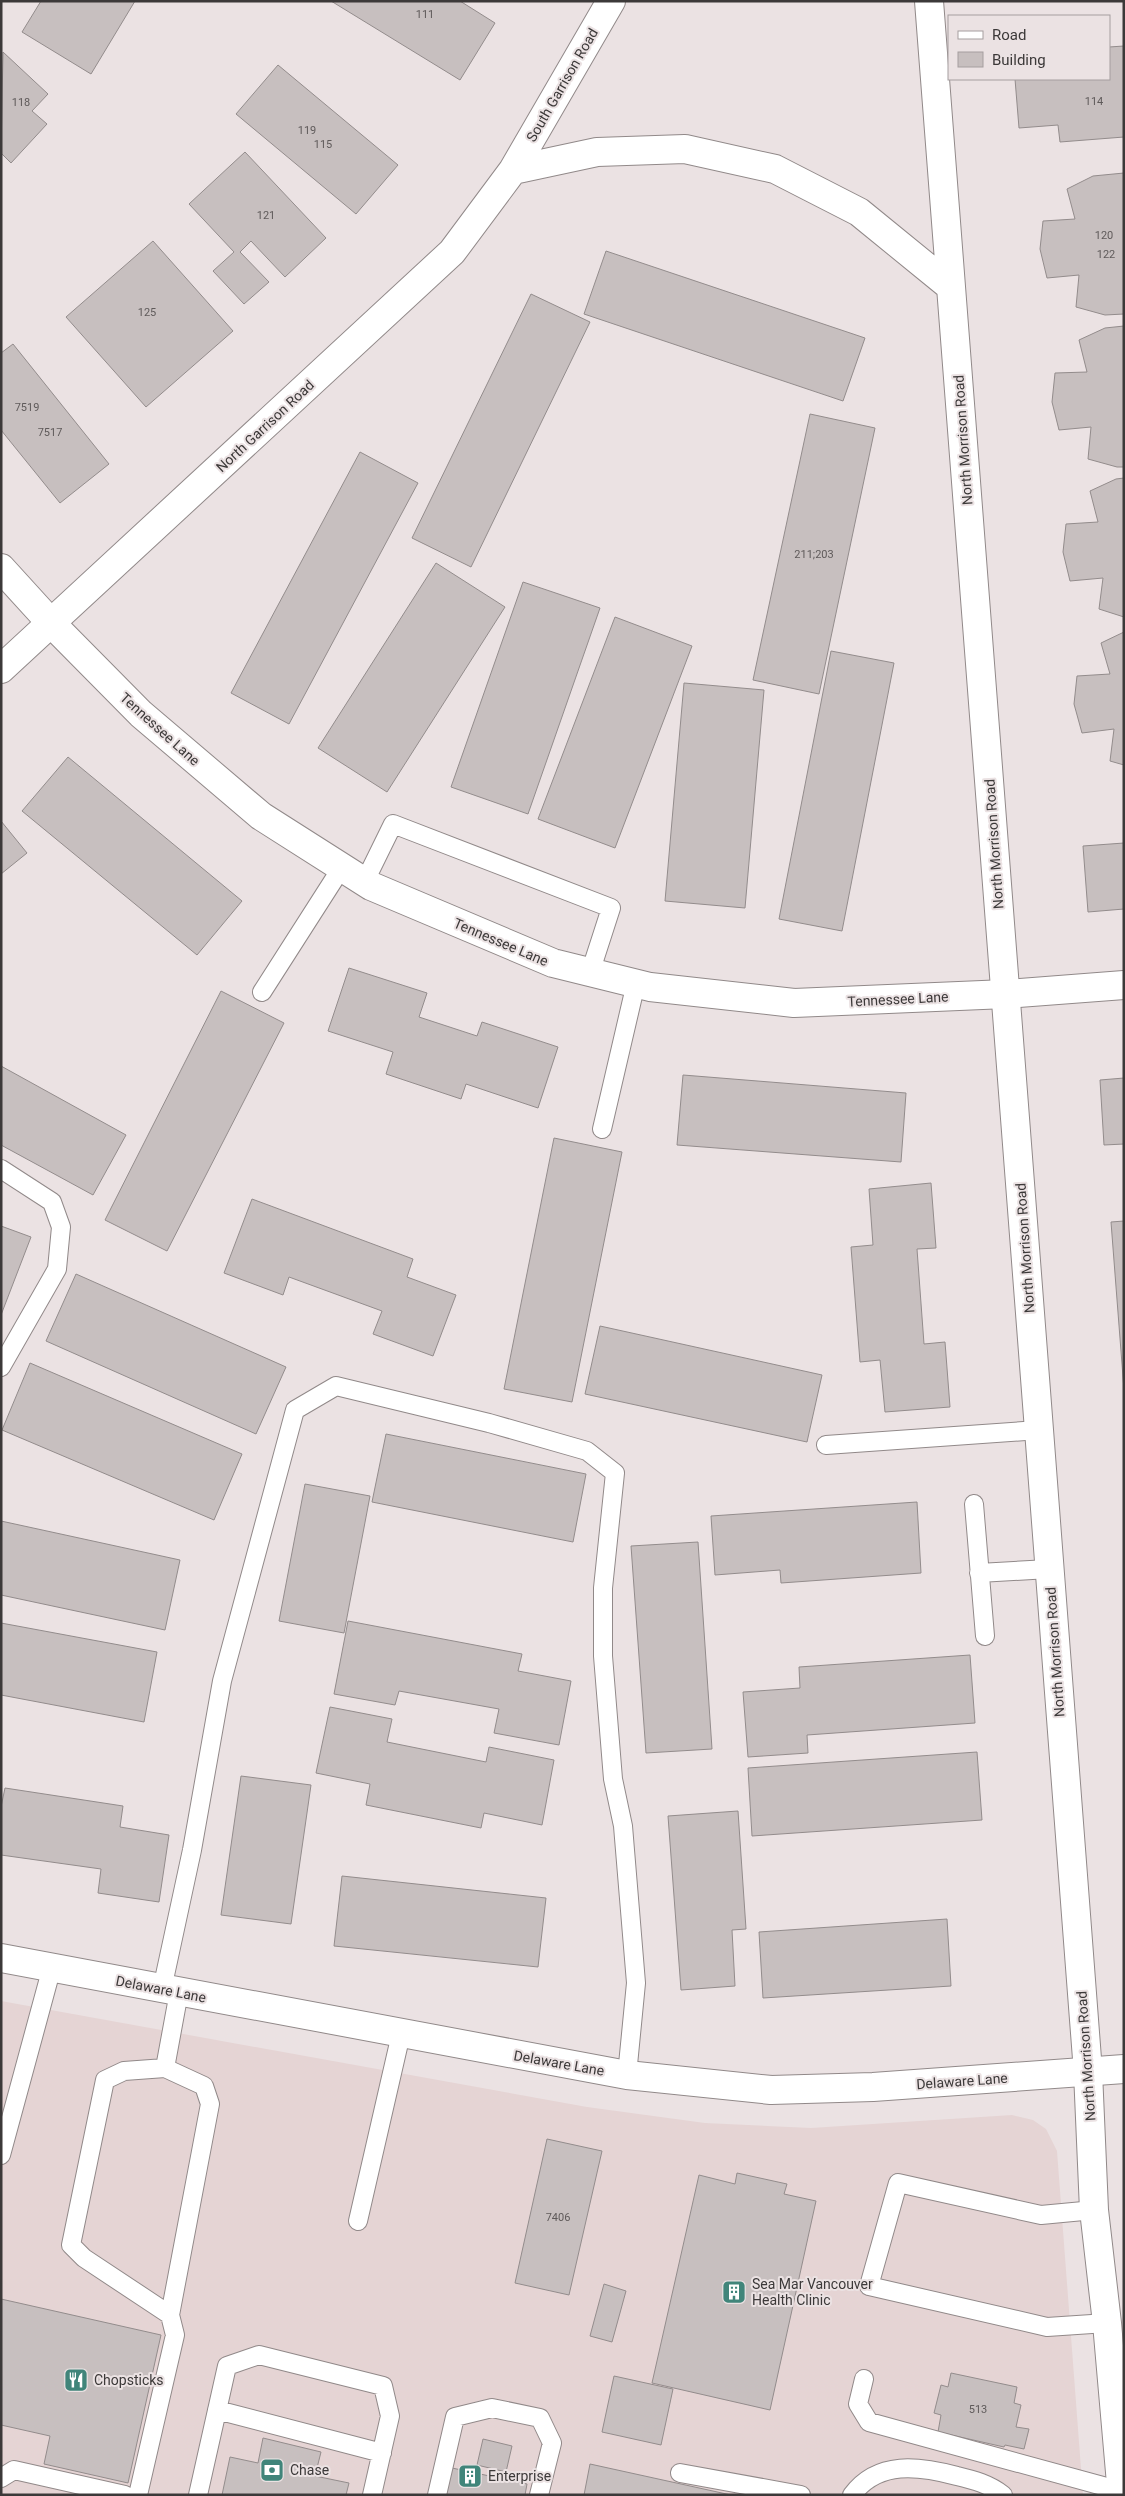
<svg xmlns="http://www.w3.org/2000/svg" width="1125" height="2496" viewBox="0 0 1125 2496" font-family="Roboto,sans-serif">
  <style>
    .built { fill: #e5d4d4 }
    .building { fill: #c7bfbf; stroke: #938c8c }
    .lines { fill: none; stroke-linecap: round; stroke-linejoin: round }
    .service-casing { stroke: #918989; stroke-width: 20 }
    .minor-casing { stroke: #918989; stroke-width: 30 }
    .tertiary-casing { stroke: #918989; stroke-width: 30 }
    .service { stroke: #fff; stroke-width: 18 }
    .minor { stroke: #fff; stroke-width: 28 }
    .tertiary { stroke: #fff; stroke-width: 28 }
    .labels { text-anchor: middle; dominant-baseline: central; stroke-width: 4; stroke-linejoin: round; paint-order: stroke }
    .number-label { font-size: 11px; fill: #5f5a5a }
    .street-label { font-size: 14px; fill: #3c3939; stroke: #ebe2e3 }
    .poi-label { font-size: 14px; fill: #3c3939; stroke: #ebe2e3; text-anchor: start }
  </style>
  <rect width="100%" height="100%" fill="#ebe2e3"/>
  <path class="built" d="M1,2001L587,2107L705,2123L811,2128L1012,2115L1033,2120L1046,2129L1057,2151L1083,2495H1Z"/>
  <path class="building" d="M41,1H135L91,74L22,32Z
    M331,1H460L495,23L460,80Z
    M1124,46V137L1060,142L1058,125L1019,128L1015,79H1109V47Z
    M3,52L48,94L32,111L47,124L11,163L1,153Z
    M278,65L398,165L356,214L236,114Z
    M245,152L326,238L285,277L251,241L240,252L269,282L244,304L213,271L234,252L189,204Z
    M1124,173V314L1105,315L1076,307L1079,275L1047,278L1040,249L1043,221L1075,219L1067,189L1093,176Z
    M153,241L233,331L146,407L66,317Z
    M606,251L865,338L843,401L584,314Z
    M531,294L590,322L471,567L412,538Z
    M1124,326V467H1117L1088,459L1091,427L1059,430L1052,402L1055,373L1087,372L1079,340L1105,328Z
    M13,344L109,464L60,503L1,430V353Z
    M810,414L875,428L819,694L753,680Z
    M360,452L418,483L289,724L231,693Z
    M1124,478V617L1099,609L1103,578L1070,581L1063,552L1066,524L1098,522L1090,491L1116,479Z
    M436,563L505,607L387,792L318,748Z
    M523,582L600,608L528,814L451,787Z
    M615,617L692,646L615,848L538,819Z
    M1124,632V765L1110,761L1114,729L1082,733L1074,704L1077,676L1110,674L1101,643Z
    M831,651L894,663L842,931L779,919Z
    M684,683L764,690L745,908L665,901Z
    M68,757L242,901L197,955L22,811Z
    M1,821L27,853L1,874Z
    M1124,843V909L1088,912L1083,846Z
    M349,968L427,993L419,1017L477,1036L482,1022L558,1047L538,1108L466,1084L461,1099L386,1074L393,1052L328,1031Z
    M221,991L284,1023L167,1251L105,1220Z
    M1,1066L126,1135L93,1195L1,1145Z
    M683,1075L906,1093L901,1162L677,1145Z
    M1124,1078V1144L1104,1145L1100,1080Z
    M554,1138L622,1152L572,1402L504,1389Z
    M931,1183L936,1248L917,1249L924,1344L945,1342L950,1407L885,1412L880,1360L860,1362L851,1247L873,1245L869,1189Z
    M252,1199L413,1259L407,1277L456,1295L433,1356L373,1334L382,1311L289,1277L283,1295L224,1273Z
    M1124,1221V1390L1111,1222Z
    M1,1226L31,1237L1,1315Z
    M76,1274L286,1367L256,1434L46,1341Z
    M600,1326L822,1375L807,1442L585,1394Z
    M30,1363L242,1454L214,1520L2,1430Z
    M386,1434L586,1474L573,1542L372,1502Z
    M305,1484L370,1496L344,1633L279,1621Z
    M917,1502L921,1573L781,1583L780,1570L715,1575L711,1516Z
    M1,1521L180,1560L165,1630L1,1595Z
    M698,1542L712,1749L646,1753L631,1546Z
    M348,1621L522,1654L518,1671L571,1681L559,1745L494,1733L499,1709L399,1691L395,1705L334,1694Z
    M1,1623L157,1652L144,1722L1,1695Z
    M970,1655L975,1723L807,1735L808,1753L748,1757L743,1692L800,1688L799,1667Z
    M330,1707L392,1719L387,1742L486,1762L489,1747L554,1760L542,1825L484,1813L481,1828L366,1805L370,1784L316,1773Z
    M977,1752L982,1820L752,1836L748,1768Z
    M241,1776L311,1785L291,1924L221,1915Z
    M5,1788L123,1806L120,1827L169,1835L159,1902L98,1893L101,1869L1,1855V1807Z
    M738,1811L746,1929L732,1930L735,1986L681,1990L668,1816Z
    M342,1876L546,1898L538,1967L334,1946Z
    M947,1919L951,1986L763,1998L759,1932Z
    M547,2139L602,2151L569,2295L515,2283Z
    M737,2173L787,2184L784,2194L816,2201L770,2410L652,2383L699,2175L735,2184Z
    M604,2284L626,2291L612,2342L590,2336Z
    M1,2299L161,2335L128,2483L44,2464L50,2436L1,2425Z
    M951,2373L1017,2387L1014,2403L1021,2405L1016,2427L1029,2429L1024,2449L1005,2445L1004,2447L938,2432L941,2415L934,2413L941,2385L948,2387Z
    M614,2376L673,2389L661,2445L602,2432Z
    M263,2438L321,2452L315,2476L349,2483L346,2495H222L230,2457L258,2463Z
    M483,2439L512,2446L506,2472L477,2465Z
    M590,2464L731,2495H584Z
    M452,2468L527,2484L525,2495H446Z"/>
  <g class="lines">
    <g class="service-casing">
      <path id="service" d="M365,881L393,824L611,908L590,973
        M262,992L342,867
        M602,1129L636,983
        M1,1169L52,1202L61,1227L57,1269L1,1367
        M826,1445L1039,1430
        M974,1504L985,1636
        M979,1573L1049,1569
        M162,1989L192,1850L222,1681L295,1410L336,1386L489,1423L587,1451L615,1473L603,1588V1656L613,1779L623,1826L636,1983L627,2075
        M165,2068L204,2086L210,2104L170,2315L84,2258L71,2245L105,2080L124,2071Z
        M165,2068L179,1992
        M1,2155L52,1967
        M1094,2210L1041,2215L898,2183L869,2286L1047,2327L1107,2323
        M358,2221L401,2034
        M864,2379L858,2404L869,2422L1121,2491
        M217,2410L382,2453
        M680,2473L801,2495
        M1,2478L14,2470L125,2495
        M138,2495L175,2335L170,2315
        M198,2495L227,2366L259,2355L383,2386L390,2416L372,2495
        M437,2495L455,2417L492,2408L540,2418L552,2443L539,2495
        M852,2495C878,2460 919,2466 957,2476C974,2480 989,2484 1003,2495"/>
    </g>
    <g class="minor-casing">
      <path id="minor" d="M1,568L52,624L141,714L261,816L371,886L553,963L650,987L794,1003L1006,994L1124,985
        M1,1958L627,2075L771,2090L873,2087L1124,2069"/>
    </g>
    <g class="tertiary-casing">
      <path id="tertiary" d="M929,1L1039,1430L1088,2072L1094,2210L1107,2323L1122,2495
        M513,170L597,152L685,149L775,169L859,212L951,287
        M1,669L452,252L513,170L611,1"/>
    </g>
    <use href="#service" class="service"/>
    <use href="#minor" class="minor"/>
    <use href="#tertiary" class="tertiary"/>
  </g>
  <defs>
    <g id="building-square" transform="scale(1.25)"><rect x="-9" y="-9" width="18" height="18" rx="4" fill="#40857a" stroke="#ebe2e3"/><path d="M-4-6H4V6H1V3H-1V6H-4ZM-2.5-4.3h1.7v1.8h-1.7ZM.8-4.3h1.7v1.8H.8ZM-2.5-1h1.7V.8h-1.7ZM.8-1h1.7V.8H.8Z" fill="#fff"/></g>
    <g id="restaurant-square" transform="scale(1.25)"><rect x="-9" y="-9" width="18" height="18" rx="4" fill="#40857a" stroke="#ebe2e3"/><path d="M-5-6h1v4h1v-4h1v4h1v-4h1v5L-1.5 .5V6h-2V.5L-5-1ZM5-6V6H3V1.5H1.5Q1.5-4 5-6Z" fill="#fff"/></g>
    <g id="bank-square" transform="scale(1.25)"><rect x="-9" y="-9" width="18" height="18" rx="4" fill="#40857a" stroke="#ebe2e3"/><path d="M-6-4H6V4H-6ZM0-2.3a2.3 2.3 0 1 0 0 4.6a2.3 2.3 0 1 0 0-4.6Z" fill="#fff"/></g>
  </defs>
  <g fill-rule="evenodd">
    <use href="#building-square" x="734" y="2292"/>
    <use href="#restaurant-square" x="76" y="2380"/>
    <use href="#bank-square" x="272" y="2470"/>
    <use href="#building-square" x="470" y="2476"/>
  </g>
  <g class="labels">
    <g class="number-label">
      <text x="425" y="14">111</text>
      <text x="1094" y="101">114</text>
      <text x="21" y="102">118</text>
      <text x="307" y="130">119</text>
      <text x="323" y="144">115</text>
      <text x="266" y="215">121</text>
      <text x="1104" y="235">120</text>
      <text x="1106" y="254">122</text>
      <text x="147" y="312">125</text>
      <text x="27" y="407">7519</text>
      <text x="50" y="432">7517</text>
      <text x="814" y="554">211;203</text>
      <text x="558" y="2217">7406</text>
      <text x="978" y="2409">513</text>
    </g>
    <g class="street-label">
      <text transform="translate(562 85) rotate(-60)">South Garrison Road</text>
      <text transform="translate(265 426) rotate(-43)">North Garrison Road</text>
      <text transform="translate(963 440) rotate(-94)">North Morrison Road</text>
      <text transform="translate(160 729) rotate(42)">Tennessee Lane</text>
      <text transform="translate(994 844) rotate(-94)">North Morrison Road</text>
      <text transform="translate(501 942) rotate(23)">Tennessee Lane</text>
      <text transform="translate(898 999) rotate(-3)">Tennessee Lane</text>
      <text transform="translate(1025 1248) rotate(-94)">North Morrison Road</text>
      <text transform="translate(1055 1652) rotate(-94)">North Morrison Road</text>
      <text transform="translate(161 1989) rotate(11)">Delaware Lane</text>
      <text transform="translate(1086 2056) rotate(-94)">North Morrison Road</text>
      <text transform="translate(559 2063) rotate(10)">Delaware Lane</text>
      <text transform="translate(962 2081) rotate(-4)">Delaware Lane</text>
    </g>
    <g class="poi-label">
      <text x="752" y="2284">Sea Mar Vancouver<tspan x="752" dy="16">Health Clinic</tspan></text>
      <text x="94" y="2380">Chopsticks</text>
      <text x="290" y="2470">Chase</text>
      <text x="488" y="2476">Enterprise</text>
    </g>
  </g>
  <rect width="1125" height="2496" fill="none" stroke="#3c3939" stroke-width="5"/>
  <rect x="948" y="15" width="162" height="65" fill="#ebe2e3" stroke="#a59e9f"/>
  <rect x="958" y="31" width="25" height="8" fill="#ffffff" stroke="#a59e9f"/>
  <text x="992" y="40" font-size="15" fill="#3c3939">Road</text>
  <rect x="958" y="52" width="25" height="15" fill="#c7bfbf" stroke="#a59e9f"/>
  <text x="992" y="65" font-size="15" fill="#3c3939">Building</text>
</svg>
